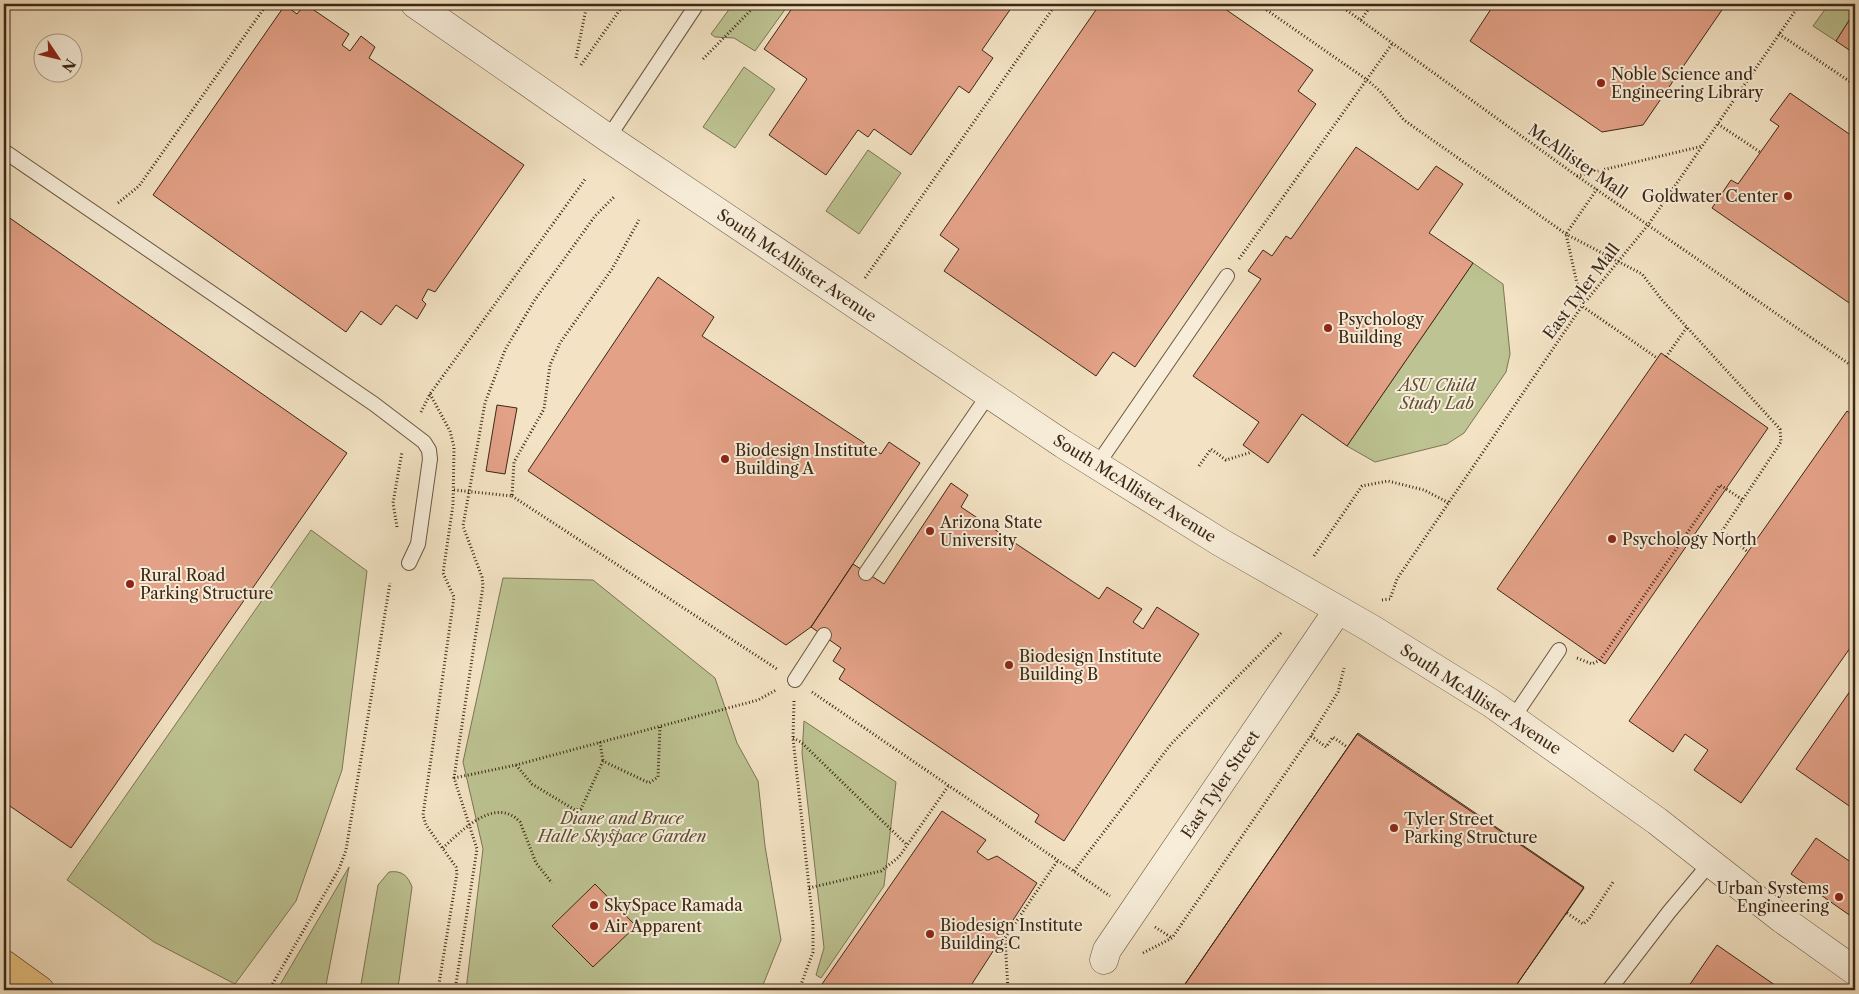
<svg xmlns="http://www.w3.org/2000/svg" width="1859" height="994" viewBox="0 0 1859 994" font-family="'Libre Caslon Text',serif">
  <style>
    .green { fill: #bdc392; stroke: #7c7554 }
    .building { fill: #e3a187; stroke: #3c2715 }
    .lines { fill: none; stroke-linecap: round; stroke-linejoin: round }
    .service-casing { stroke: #6a5641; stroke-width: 16 }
    .minor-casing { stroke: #6a5641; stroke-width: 29 }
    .tertiary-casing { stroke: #6a5641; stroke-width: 29 }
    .primary-casing { stroke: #3c2715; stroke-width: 29 }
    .path { stroke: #3c2715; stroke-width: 3; stroke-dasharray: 1 2.5; stroke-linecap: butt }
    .service { stroke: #f7edd9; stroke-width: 14 }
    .minor { stroke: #f7edd9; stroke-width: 28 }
    .tertiary { stroke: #f7edd9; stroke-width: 28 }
    .primary { stroke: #eac282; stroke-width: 28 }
    .poi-dot { fill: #8f2418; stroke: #f7edd9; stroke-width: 2 }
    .labels { text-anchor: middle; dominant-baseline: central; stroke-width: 4; stroke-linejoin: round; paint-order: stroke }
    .poi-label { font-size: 16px; fill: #3c2715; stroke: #f7edd9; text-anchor: start }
    .street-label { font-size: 16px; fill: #3c2715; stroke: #f7edd9 }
    .park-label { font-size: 16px; font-style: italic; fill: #5c4e34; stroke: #f7edd9 }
  </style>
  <rect width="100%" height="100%" fill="#f3e3c4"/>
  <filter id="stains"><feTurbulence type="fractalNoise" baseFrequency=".004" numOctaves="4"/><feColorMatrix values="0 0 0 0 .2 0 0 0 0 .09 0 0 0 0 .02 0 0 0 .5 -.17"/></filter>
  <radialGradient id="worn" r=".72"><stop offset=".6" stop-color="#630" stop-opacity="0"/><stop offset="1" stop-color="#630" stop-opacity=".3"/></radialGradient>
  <path class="green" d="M733,4H789L755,51L734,38L715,37L711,34Z
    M1829,4H1855V11L1836,41L1813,26Z
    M744,67L775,89L735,148L703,127Z
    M868,150L901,173L859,234L826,211Z
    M1473,263L1503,284L1510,354L1506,372L1464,433L1447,444L1375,462L1347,446Z
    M311,530L367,571L342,770L296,901L235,984L154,942L67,880Z
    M503,578L593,580L715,678L737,743L758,781L765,846L781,940L761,990H466L483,849L463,762Z
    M804,721L896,782L884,886L821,978L816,975L824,948L802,753Z
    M349,867L325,990H277Z
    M389,872C402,870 408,876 412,887L399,981L396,990H360L378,885Z"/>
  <path class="building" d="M305,4L349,34L342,45L350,51L361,36L375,47L369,58L524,165L435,292L428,289L422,300L426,304L417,319L396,305L381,325L361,311L346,332L153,195L285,5L297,14Z
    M795,4H1014L982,50L993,58L969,93L959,86L911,155L874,129L868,137L858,130L826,175L769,135L807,79L764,49Z
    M1100,4H1218L1313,70L1298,91L1316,104L1135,367L1113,352L1096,376L944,271L959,249L940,235Z
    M1483,4H1726L1643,125L1602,132L1470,41L1491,9Z
    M1855,11V54L1836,41Z
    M1790,93L1855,138V307L1712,208L1731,180L1738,184L1779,126L1770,120Z
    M1356,147L1418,190L1436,166L1463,184L1429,233L1473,263L1347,446L1302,414L1268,463L1243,445L1259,422L1193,376L1261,279L1248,271L1263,250L1272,256L1286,236L1291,239Z
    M4,214L347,453L71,848L4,802Z
    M658,277L714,317L702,336L881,454L889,442L920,463L811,627L786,645L528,471Z
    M1661,353L1768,428L1605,664L1497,589Z
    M497,405L517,408L505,474L486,471Z
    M1847,411L1855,417V641L1741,803L1694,770L1708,750L1685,734L1673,752L1629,721Z
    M951,483L968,495L961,507L1099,599L1107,587L1142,609L1133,622L1143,629L1157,607L1199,634L1064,841L1035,822L1039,815L839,679L845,669L833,661L841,648L811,627L853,564L884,584Z
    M1855,684V810L1796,769Z
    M1358,733L1584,887L1513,990H1181Z
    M1357,734L1584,888L1513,990H1181Z
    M942,811L986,840L977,852L988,860L997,856L1037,883L968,990H820L822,984Z
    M1816,838L1855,865V919L1791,874Z
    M595,884L636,926L593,967L552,926Z
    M1717,945L1782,990H1686Z"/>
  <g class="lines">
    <g class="service-casing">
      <path id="service" d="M608,138L697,4
        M4,151L374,404L424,442L429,450L430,459L418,544L409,563
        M1097,465L1227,276
        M866,573L989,394
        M795,680L824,635
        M1513,718L1559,650
        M1609,990L1669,912L1711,862"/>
    </g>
    <g class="minor-casing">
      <path id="minor" d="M1104,960L1107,950L1338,610"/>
    </g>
    <g class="tertiary-casing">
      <path id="tertiary" d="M415,4L608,138L1063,444L1220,542L1372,629L1491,703L1657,821L1782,919L1855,971"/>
    </g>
    <g class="primary-casing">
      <path id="primary" d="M4,964L40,990"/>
    </g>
    <path class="path" d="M1258,4L1366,79L1380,91L1404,120L1566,234L1642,274L1662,300L1780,429L1781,442L1722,531L1748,552
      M1338,4L1577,176L1855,368
      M1361,20L1372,4
      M1779,34L1855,85
      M576,58L587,4
      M703,59L757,4
      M581,65L624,4
      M1718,124L1760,152
      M1577,176L1703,146
      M1597,189L1566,234L1582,306L1657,358
      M118,203L139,186L267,4
      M1239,259L1392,44
      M865,278L1056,4
      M1666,357L1687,327
      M430,394L450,431L454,447L453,505L443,573L454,597L423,815L426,825L456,867L457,873L438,990
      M421,412L430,394L586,178
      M1199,466L1211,449L1226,460L1252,452
      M454,490L512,496L514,462L544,409L550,365L560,343L612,269L639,220
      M512,496L777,669
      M397,527L393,503L402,452
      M1314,556L1362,486L1388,481L1424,490L1449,503
      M1382,600L1390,599L1397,579L1582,306L1648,225L1800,4
      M1577,658L1592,664L1600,660L1720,485L1743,500
      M812,692L1110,896
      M794,701L793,738L813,924V952L799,990
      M1311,736L1326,747L1333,737L1347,747
      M793,738L801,742L907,845
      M600,742L603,761
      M516,765L532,784L575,810L581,809L603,761L649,783L658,777L660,726
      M454,778L516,765L758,700L776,690
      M443,848C460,832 495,795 520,822L536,863L552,883
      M1074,871L1171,744L1282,632
      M809,888L881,871L899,857L949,785
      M1567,913L1583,924L1589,919L1613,882
      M1155,927L1172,938
      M1143,953L1172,938L1311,736L1338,692L1344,668
      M269,990L339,869L346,850L390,583
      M455,990L477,849L454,778L483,586L482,577L463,526L485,403L505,350L534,301L595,216L615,196
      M1008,990L1005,938L1058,860
      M1085,990L1089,984"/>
    <use href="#service" class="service"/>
    <use href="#minor" class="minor"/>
    <use href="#tertiary" class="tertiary"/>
    <use href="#primary" class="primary"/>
  </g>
  <g class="poi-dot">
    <circle cx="1601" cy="83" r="5"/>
    <circle cx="1788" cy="196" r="5"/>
    <circle cx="1328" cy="328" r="5"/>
    <circle cx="725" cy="459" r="5"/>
    <circle cx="930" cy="531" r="5"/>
    <circle cx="1612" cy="539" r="5"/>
    <circle cx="130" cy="584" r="5"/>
    <circle cx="1009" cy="665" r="5"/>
    <circle cx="1394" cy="828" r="5"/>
    <circle cx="1839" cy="897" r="5"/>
    <circle cx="594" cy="905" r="5"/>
    <circle cx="594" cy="926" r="5"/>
    <circle cx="930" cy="934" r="5"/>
  </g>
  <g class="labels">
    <g class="poi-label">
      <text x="1611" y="74">Noble Science and<tspan x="1611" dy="18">Engineering Library</tspan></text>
      <text x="1778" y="196" text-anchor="end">Goldwater Center</text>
      <text x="1338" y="319">Psychology<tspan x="1338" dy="18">Building</tspan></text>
      <text x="735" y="450">Biodesign Institute<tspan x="735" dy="18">Building A</tspan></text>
      <text x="940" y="522">Arizona State<tspan x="940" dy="18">University</tspan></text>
      <text x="1622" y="539">Psychology North</text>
      <text x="140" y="575">Rural Road<tspan x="140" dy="18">Parking Structure</tspan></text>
      <text x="1019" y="656">Biodesign Institute<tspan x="1019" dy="18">Building B</tspan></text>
      <text x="1404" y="819">Tyler Street<tspan x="1404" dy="18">Parking Structure</tspan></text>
      <text x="1829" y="888" text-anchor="end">Urban Systems<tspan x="1829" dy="18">Engineering</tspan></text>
      <text x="604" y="905">SkySpace Ramada</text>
      <text x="940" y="925">Biodesign Institute<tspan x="940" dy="18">Building C</tspan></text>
      <text x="604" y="926">Air Apparent</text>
    </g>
    <g class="street-label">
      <text transform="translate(1578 161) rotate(35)">McAllister Mall</text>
      <text transform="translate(797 265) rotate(34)">South McAllister Avenue</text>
      <text transform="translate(1581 291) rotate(-53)">East Tyler Mall</text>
      <text transform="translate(1135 488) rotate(32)">South McAllister Avenue</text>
      <text transform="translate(1481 699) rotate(33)">South McAllister Avenue</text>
      <text transform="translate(1220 784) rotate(-56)">East Tyler Street</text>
    </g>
    <g class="park-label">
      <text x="1437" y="385">ASU Child<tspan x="1437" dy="18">Study Lab</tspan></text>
      <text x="622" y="818">Diane and Bruce<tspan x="622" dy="18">Halle Skyspace Garden</tspan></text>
    </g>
  </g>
  <rect width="1859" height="994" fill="none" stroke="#f3e3c4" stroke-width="20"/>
  <rect x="5" y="5" width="1849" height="984" fill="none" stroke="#3c2715" stroke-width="2.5"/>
  <rect x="10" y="10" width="1839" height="974" fill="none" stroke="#3c2715"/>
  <g transform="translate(58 58) rotate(125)"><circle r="24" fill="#f7edd9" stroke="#ac9e8b"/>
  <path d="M0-4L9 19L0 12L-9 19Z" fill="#8f2418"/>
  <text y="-8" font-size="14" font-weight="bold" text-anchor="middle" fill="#3c2715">N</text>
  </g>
  <rect width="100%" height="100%" filter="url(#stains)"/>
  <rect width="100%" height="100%" fill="url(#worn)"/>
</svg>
